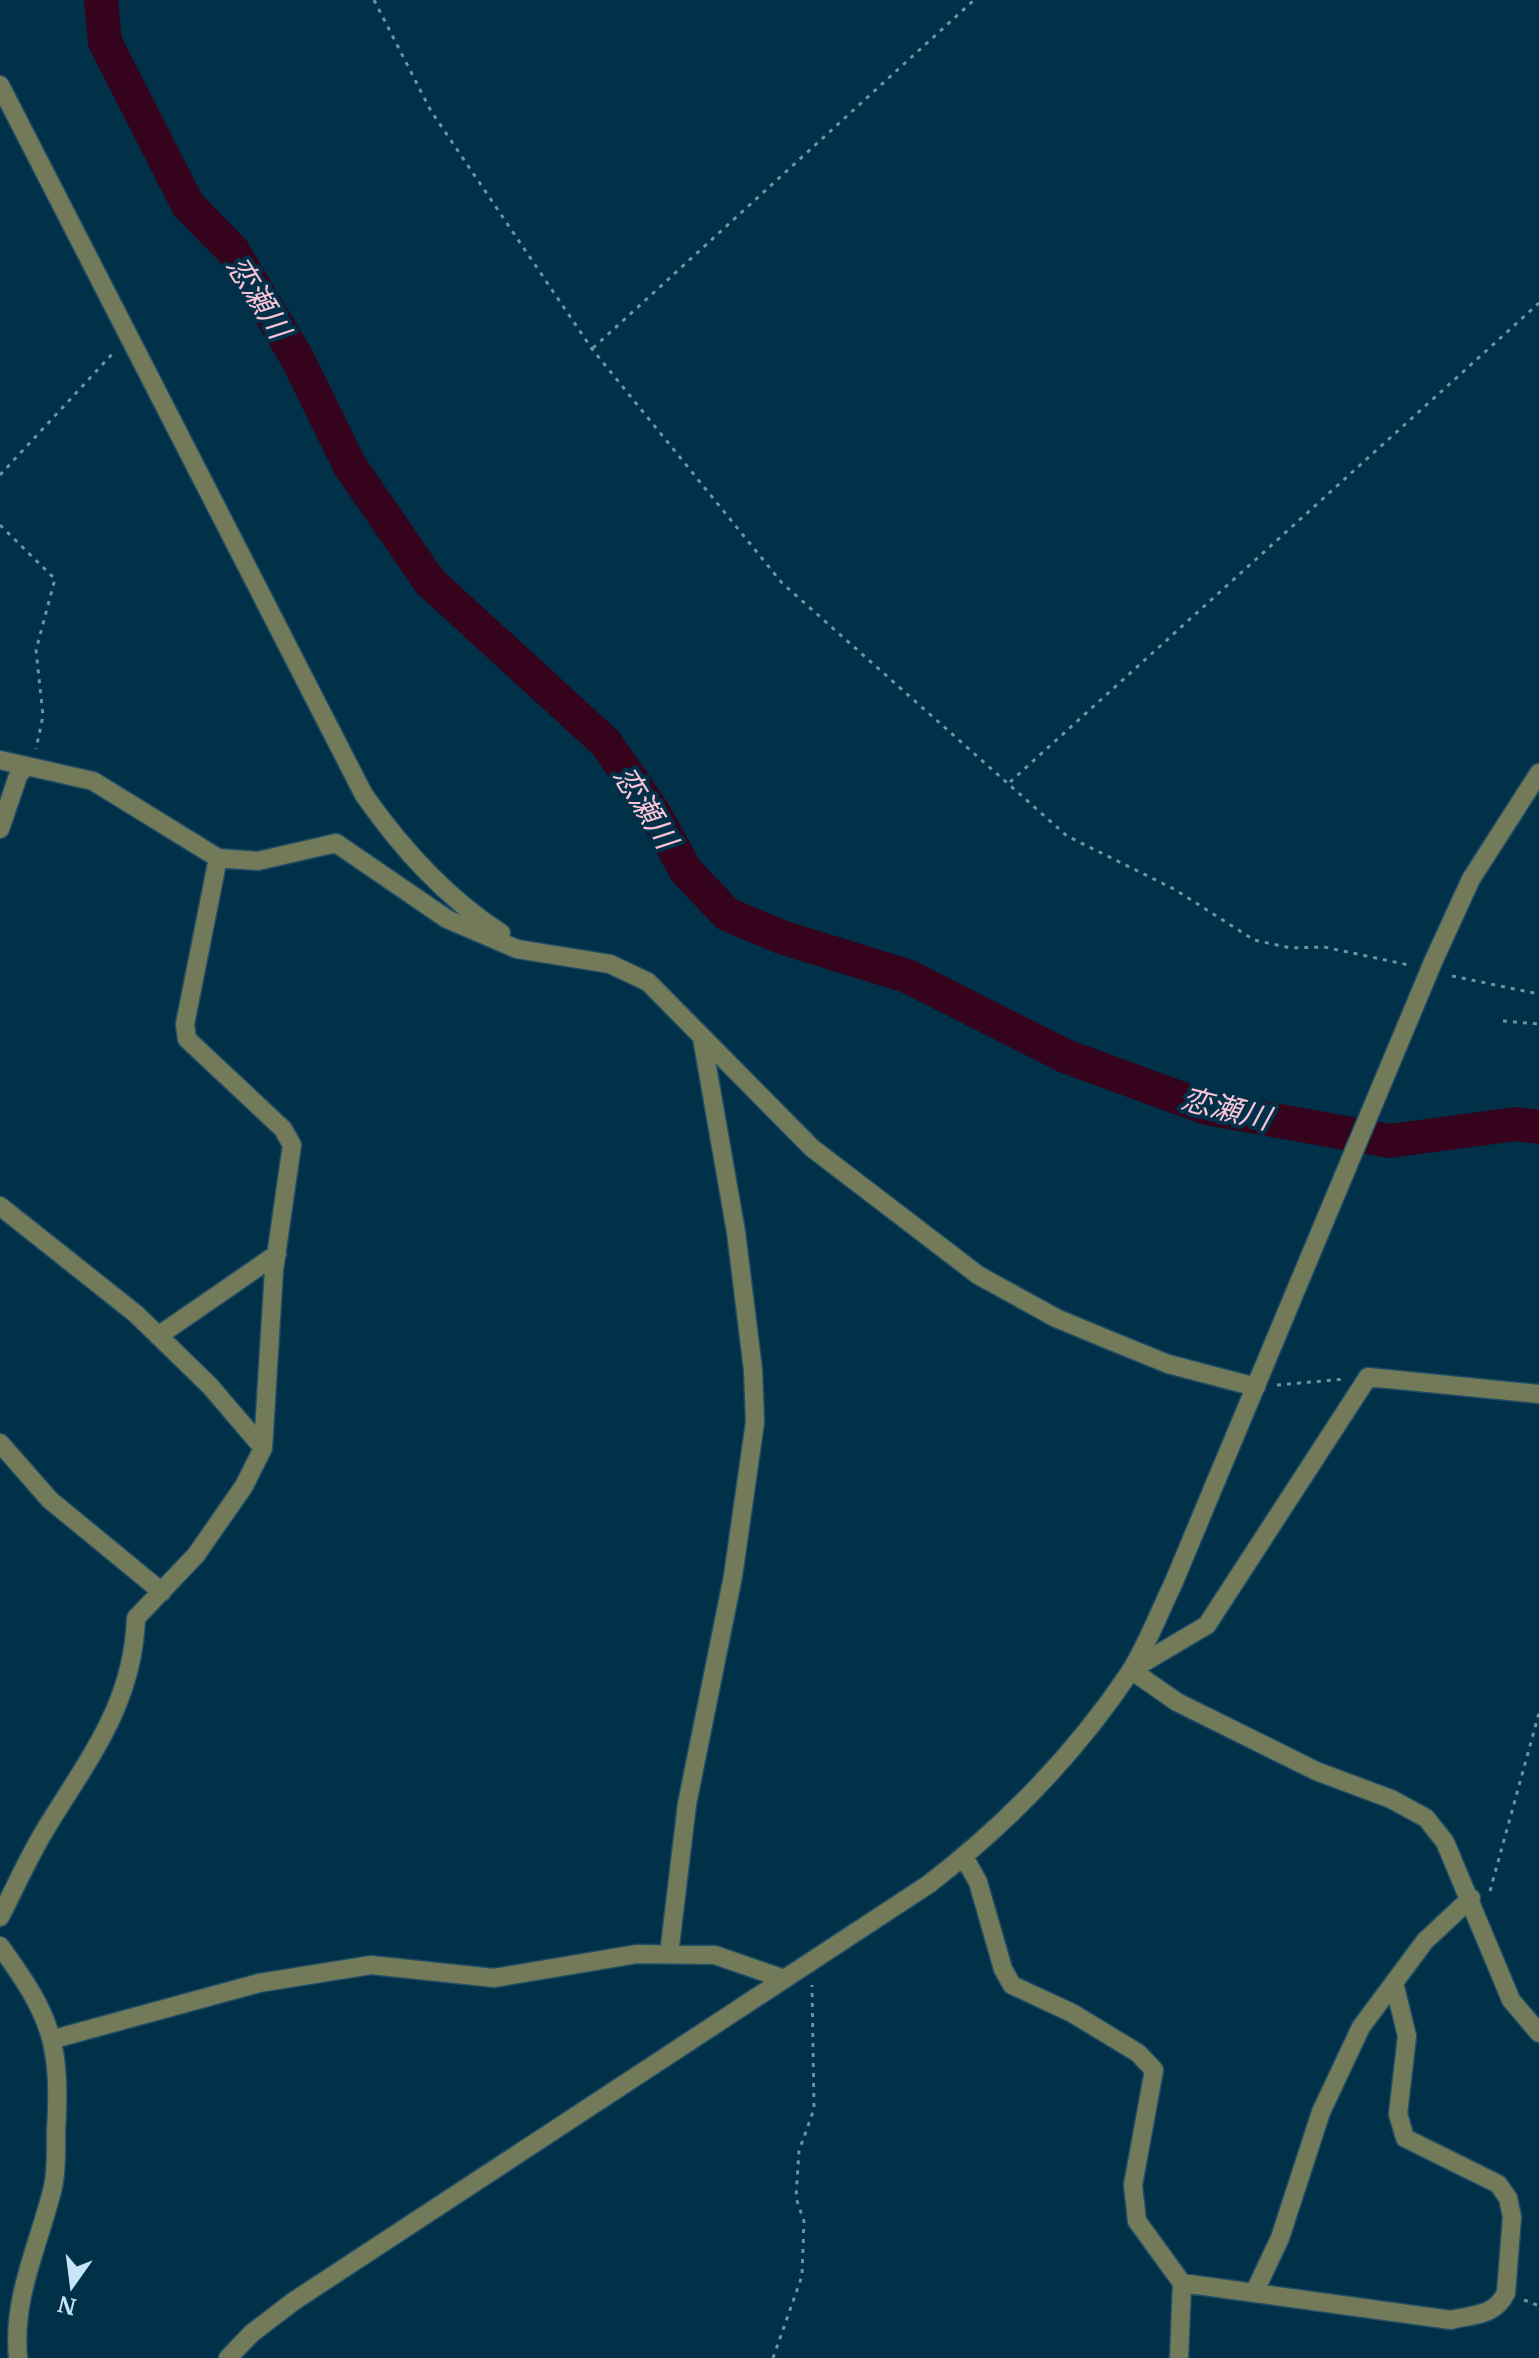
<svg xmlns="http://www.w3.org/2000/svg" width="1539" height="2358" viewBox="0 0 1539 2358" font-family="Merriweather,'Noto Sans JP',serif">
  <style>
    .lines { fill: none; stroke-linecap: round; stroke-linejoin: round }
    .river { stroke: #35031b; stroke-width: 34 }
    .minor-casing { stroke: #214e65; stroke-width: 21 }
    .path { stroke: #6c93a8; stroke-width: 3; stroke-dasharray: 4 6; stroke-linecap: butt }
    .minor { stroke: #737a59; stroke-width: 18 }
    .labels { text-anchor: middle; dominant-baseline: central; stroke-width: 8; stroke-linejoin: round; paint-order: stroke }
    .water-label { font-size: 30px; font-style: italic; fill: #fbc3d6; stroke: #013149 }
  </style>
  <rect width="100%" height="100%" fill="#013149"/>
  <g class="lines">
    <path class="river" d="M101,0L105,42L188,205L233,251L297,358L350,466L430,582L606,743L654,813L686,871L727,914L781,937L907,976L1065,1056L1207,1108L1390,1141L1516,1124L1539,1127"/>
    <g class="minor-casing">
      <path id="minor" d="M0,85L364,795C402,849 445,897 501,933
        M0,760L93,781L218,858L258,861L336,843L447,919L517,949L610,964L648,982L812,1148L978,1275L1056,1318L1109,1340L1168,1364L1256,1387
        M0,829L18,776L26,766
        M0,1206L136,1314L210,1386L263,1448
        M158,1336L277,1254
        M1539,1394L1368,1377L1207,1625L1131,1670L1177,1702L1316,1771L1391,1799L1426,1818L1445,1842L1511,2000L1539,2033
        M0,1443L50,1500L162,1592
        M964,1857L978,1882L1003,1969L1012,1985L1072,2013L1138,2053L1154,2070L1133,2185L1137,2221L1182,2283L1179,2358
        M0,1917C15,1888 28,1858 45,1830C88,1759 133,1705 136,1618L196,1555L244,1486L263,1448L274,1270L292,1145L283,1129L187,1039L185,1024L218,858
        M0,1946C52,2017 61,2044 56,2132C56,2149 57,2169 53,2187C39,2245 12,2297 18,2358
        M669,1954L687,1804L733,1576L755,1422L753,1370L736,1232L702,1038
        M54,2039L259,1983L371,1965L494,1978L637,1954L715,1955L784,1979
        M1182,2283L1451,2320C1473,2314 1494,2317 1506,2293L1512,2217L1508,2198L1498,2184L1405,2138L1398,2114L1407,2036L1394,1983
        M1254,2293L1280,2238L1321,2112L1361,2027L1425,1941L1471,1898
        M228,2358L252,2333L294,2301L929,1884C1007,1824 1075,1754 1130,1672C1147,1645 1159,1613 1173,1584L1433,962L1471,879L1539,773"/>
    </g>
    <path class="path" d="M374,0L431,111L592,349L782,583L1067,836L1174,889L1254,940L1291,948L1324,947L1409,965
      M593,348L974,0
      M0,475L115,351
      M0,525L55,579L36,650L43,716L36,749
      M1010,782L1539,303
      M1452,976L1539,994
      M1503,1021L1539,1024
      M1277,1385L1345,1379
      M1490,1891L1539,1713
      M1524,2300L1539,2306
      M773,2358L802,2276L804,2221L796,2198L799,2151L814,2109L812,1985"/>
    <use href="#minor" class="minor"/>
  </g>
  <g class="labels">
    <g class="water-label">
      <text transform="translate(259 297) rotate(58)">恋瀬川</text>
      <text transform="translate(646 807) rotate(58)">恋瀬川</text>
      <text transform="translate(1226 1108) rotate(14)">恋瀬川</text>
    </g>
  </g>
  <g transform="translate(72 2286) rotate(194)" stroke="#013149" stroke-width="6" paint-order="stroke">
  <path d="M0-6L14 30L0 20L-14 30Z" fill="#c6e5f9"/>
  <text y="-12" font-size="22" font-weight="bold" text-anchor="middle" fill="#c6e5f9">N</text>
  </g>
</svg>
